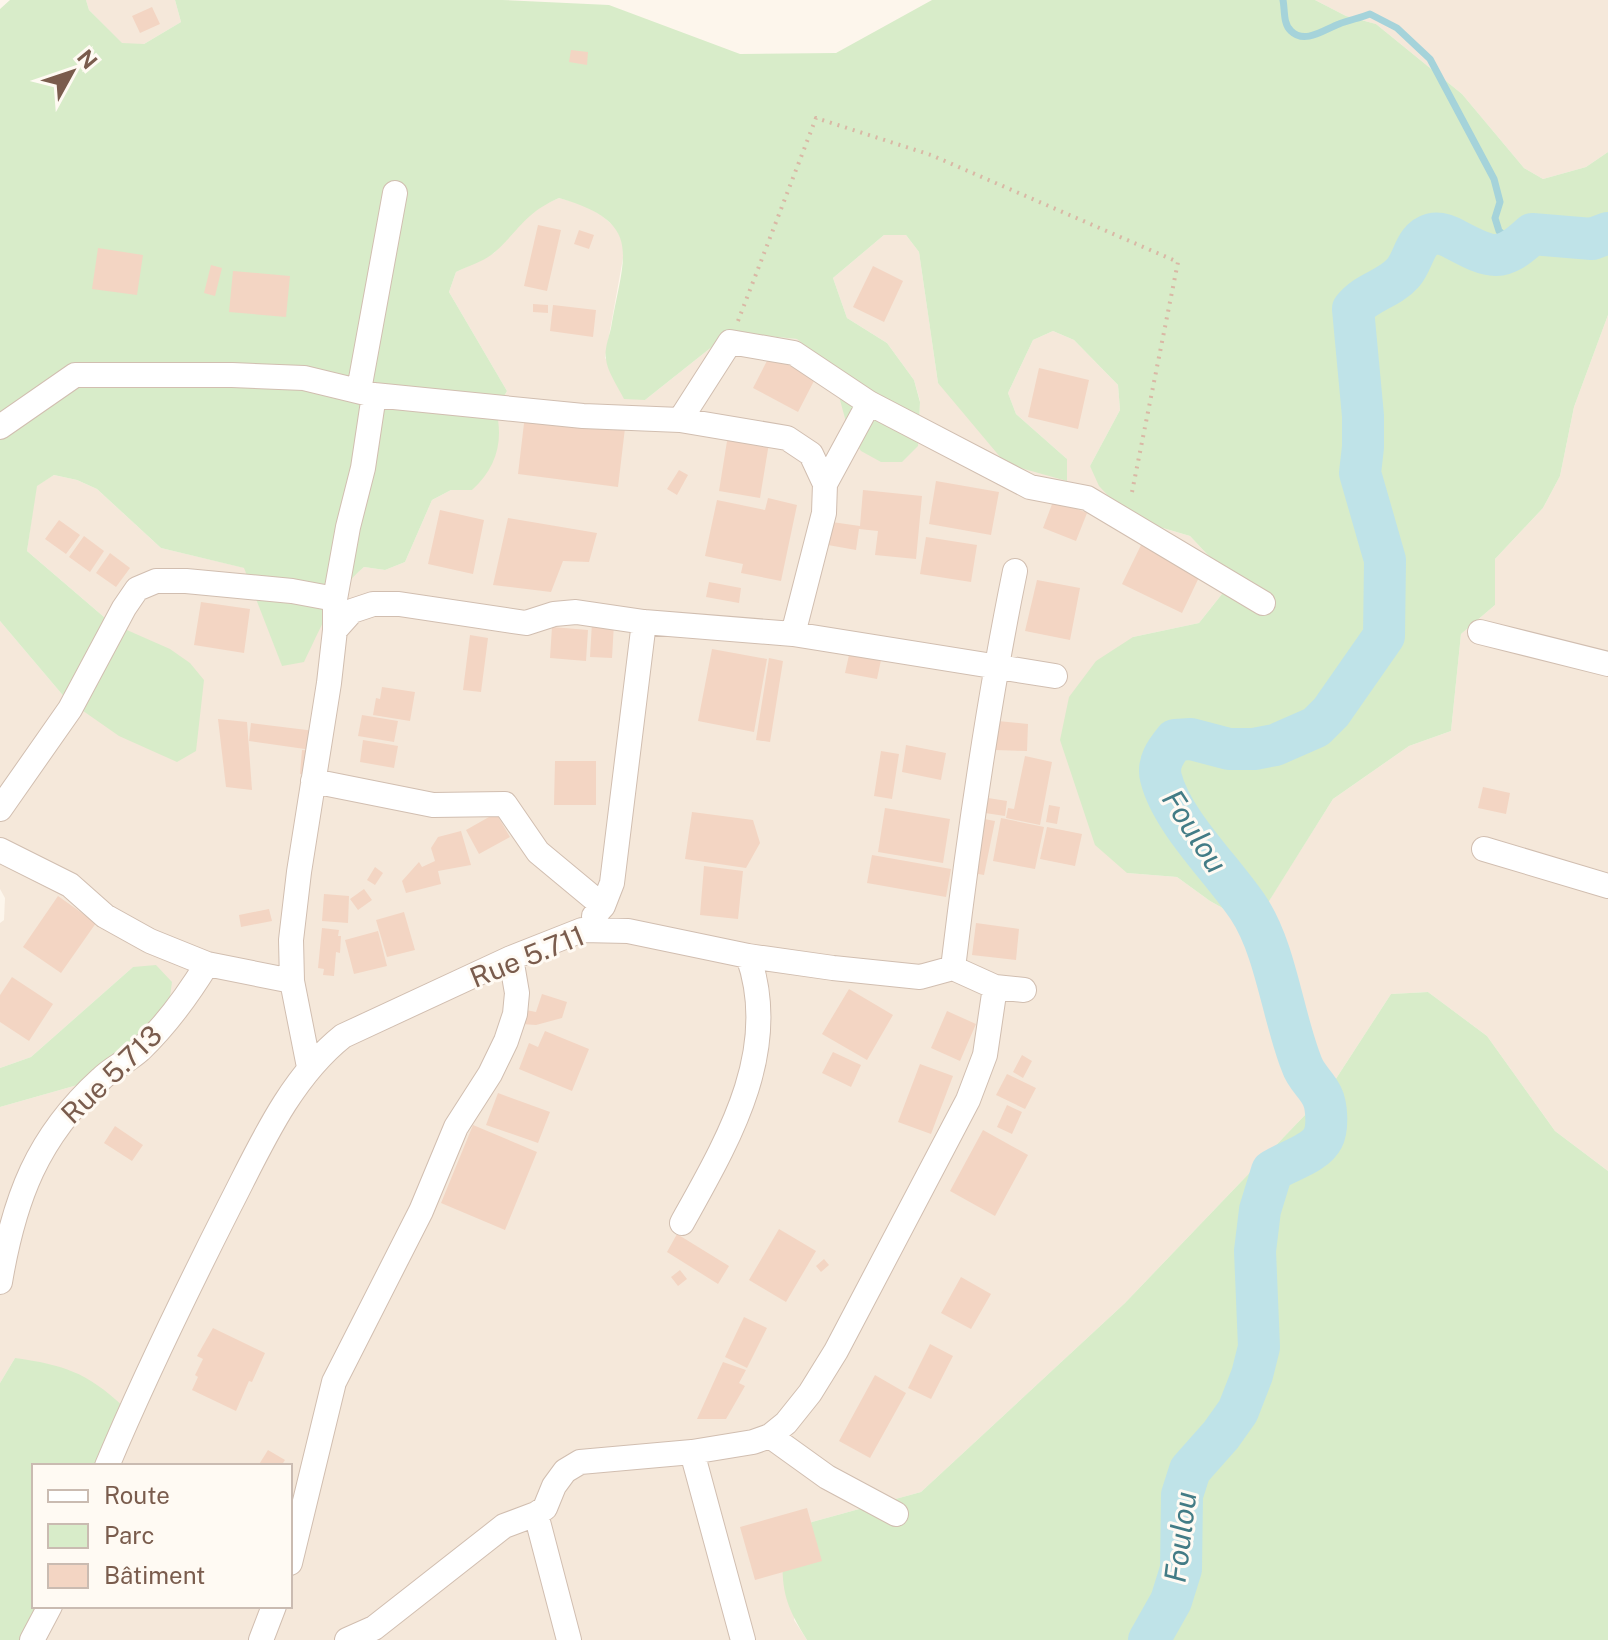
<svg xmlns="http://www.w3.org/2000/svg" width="1608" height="1640" viewBox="0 0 1608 1640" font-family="'Public Sans',sans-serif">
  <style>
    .residential { fill: #f5e8da }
    .green { fill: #d8ecc9 }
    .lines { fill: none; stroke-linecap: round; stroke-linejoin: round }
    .stream { stroke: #a5d3da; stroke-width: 7 }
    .river { stroke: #bfe3e8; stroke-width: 42 }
    .building { fill: #f3d5c3 }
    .minor-casing { stroke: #d1beb0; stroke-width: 26 }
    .path { stroke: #d9b8a5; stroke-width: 4; stroke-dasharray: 2 6; stroke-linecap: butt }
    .minor { stroke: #fff; stroke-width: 24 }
    .labels { text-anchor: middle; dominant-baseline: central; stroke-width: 6; stroke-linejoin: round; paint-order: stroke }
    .street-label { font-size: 28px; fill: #7a5c4d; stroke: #fffaf3 }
    .water-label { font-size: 30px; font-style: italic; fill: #437c86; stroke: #fffaf3 }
  </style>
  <rect width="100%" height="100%" fill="#fdf6ec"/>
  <path class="residential" d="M86,0H175L181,22L144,44H122L89,10Z
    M1315,0H1608V152L1586,167L1543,179L1524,168L1462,94L1376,24L1346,16Z
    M559,198L581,204L600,214L616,228L625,247L605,358L645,400L713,346L756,335L798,339L918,446L920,401L914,380L887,343L847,318L833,278L884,235H906L919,252L938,383L1067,459L1016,414L1008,393L1033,340L1053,331L1074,340L1118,385L1120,410L1090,466L1129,518L1190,536L1220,568L1226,589L1199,623L1133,637L1127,873L1177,877L1210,901L1237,916L1244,940L1333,799L1409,746L1451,731L1461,634L1495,605V559L1543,508L1560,476L1574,407L1608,315V1171L1555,1131L1487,1036L1428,992L1391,994L1328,1091L1125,1303L921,1492L812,1522L794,1620L807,1640H27L44,1606H290V1466H100L15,1358L0,1383V1107L88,1082L133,967L31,1057L0,1068V923L4,920L5,898L0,889V621L66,699L111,623L27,551L36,486L54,475L77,480L97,489L161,548L245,568L282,665L347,581L364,567L385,570L405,562L432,500L451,490H472L496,410L507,391L449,292L456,272L494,253L521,221L538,207Z"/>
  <path class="green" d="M10,0H86L89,10L122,43L144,44L181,22L175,0H502L609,5L740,54L836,53L932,0H1315L1346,16L1376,24L1462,94L1524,168L1543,179L1586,167L1608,152V315L1574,407L1560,476L1543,508L1495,559V605L1461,634L1451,731L1409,746L1333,799L1244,941L1237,916L1210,901L1177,877L1127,873L1095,845L1060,740L1069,697L1096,661L1133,637L1199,623L1226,589L1220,568L1190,536L1129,518L1099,486L1090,466L1120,410L1118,385L1074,340L1053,331L1033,340L1008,393L1016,414L1067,459V481L1006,464L938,383L919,252L906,235H884L833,278L847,318L887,343L914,380L920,402L918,446L902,462H881L861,451L849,433L831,367L797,339L756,335L713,346L645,400L624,399C618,387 607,371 606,359C604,350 609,337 611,328C623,256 646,223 559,198C525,213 521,228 496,251C486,261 468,266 456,272L449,292L507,391L496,410C504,442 496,468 472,490H451L432,500L405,562L385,570L364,567C334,592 321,628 304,662L282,666L244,568L161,548L97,489L77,480L54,475L37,486L27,551L111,623L170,649L190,663L204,680L196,751L177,762L119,736L66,699L0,621V9Z
    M156,965L172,982L169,1004L88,1082L0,1107V1068L31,1057L133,967Z
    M1428,992L1487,1036L1555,1131L1608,1171V1640H807C784,1603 781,1589 783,1546L812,1522L921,1492L1125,1303L1328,1091L1391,994Z
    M15,1358C64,1365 86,1372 123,1406L100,1466H34V1606H44L27,1640H0V1383Z"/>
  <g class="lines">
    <path class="stream" d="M1283,0C1285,10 1283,24 1291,31C1305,45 1325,29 1339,24C1349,20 1360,18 1370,14L1397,28L1430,59L1494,179L1500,202L1495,218L1499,231L1518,247"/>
    <path class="river" d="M1149,1640L1171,1601L1181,1569L1182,1495L1190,1470L1221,1435L1238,1411L1252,1375L1259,1347L1255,1251L1260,1210L1272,1171C1287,1161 1315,1154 1323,1138C1328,1128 1327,1106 1322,1096C1317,1085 1306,1077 1302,1065C1283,1018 1276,950 1249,909C1224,871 1172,822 1161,778C1157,763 1166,751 1175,740L1191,739L1229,749H1254L1275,745L1316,727L1331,712L1384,636L1385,560L1360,473L1363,447V416L1353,309C1367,291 1388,290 1403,273C1414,261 1414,239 1432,234C1440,232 1449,236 1456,240C1492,259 1501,263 1532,234L1592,239L1608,233"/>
  </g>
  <path class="building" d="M152,7L160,24L140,33L132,16Z
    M571,50L588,52L587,65L569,62Z
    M538,225L561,230L547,291L524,286Z
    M579,230L594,235L589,249L574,244Z
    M98,248L143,255L137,295L92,289Z
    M211,265L222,268L215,296L204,293Z
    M873,266L903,281L884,322L853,307Z
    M233,271L290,276L286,317L229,312Z
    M533,304L548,305V313L533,312Z
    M553,305L596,310L593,337L550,331Z
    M770,355L815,379L798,412L753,388Z
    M1039,368L1089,380L1078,429L1028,417Z
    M525,415L625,428L618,487L518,474Z
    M728,435L769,443L760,498L719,491Z
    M679,470L688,475L677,495L667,489Z
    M936,481L999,492L991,535L929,524Z
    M863,490L922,496L916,559L875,555L878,531L859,529L856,550L828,545L832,522L860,526Z
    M768,498L797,505L781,581L741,573L743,564L705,556L717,500L765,510Z
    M1054,499L1087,513L1076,541L1043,528Z
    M440,510L484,520L473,574L428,564Z
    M508,518L597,533L589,562L563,561L551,592L493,585Z
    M59,520L80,535L66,554L45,539Z
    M84,536L104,551L90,572L69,557Z
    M926,537L977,545L971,582L920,574Z
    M1143,541L1202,571L1182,613L1122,584Z
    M110,553L130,568L116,587L96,573Z
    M1037,580L1080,588L1070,640L1025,631Z
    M709,582L741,588L739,603L706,597Z
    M201,602L250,609L244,653L194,645Z
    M592,622L614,623L612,658L590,657Z
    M552,627L588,630L586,661L550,658Z
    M470,635L488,638L481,692L463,690Z
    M712,649L767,659L754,732L698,721Z
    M849,655L881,660L877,679L845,673Z
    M769,658L783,661L770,742L756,740Z
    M382,687L415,692L410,721L373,715L376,698L380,699Z
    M362,715L398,721L394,742L358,736Z
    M218,719L247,722L252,790L226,787Z
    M998,721L1028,724L1027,751L995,750Z
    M251,723L315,731L312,750L249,741Z
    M363,740L398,746L394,768L360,762Z
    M906,745L946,753L941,780L902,772Z
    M302,750L315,751L313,775L300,774Z
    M881,751L899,754L892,799L874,796Z
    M1025,756L1052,762L1040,825L1006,818L1008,808L1014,809Z
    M555,761H596V805H554Z
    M1483,787L1510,793L1506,814L1478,808Z
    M988,798L1007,801L1005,816L985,813Z
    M1049,805L1060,807L1057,824L1046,822Z
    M885,808L950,819L943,863L878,852Z
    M692,812L753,820L760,843L746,868L685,859Z
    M496,813L510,837L479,854L466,830Z
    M1001,818L1044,827L1035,869L993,861Z
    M984,819L995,821L984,875L973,873Z
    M1047,827L1082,834L1075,866L1040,859Z
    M461,831L471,865L438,871L441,884L406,893L402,881L419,862L422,867L435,861L431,848L438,837Z
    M872,855L951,869L946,897L867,883Z
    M704,866L743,871L738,919L700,915Z
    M375,867L383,873L375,885L367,880Z
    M364,889L372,900L358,910L350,899Z
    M324,894L349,896L348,923L322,921Z
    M58,896L96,923L61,973L23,947Z
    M269,909L272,921L241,927L239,915Z
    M404,912L415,950L387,957L376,920Z
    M976,923L1019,929L1016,960L972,955Z
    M322,928L339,930L338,936H341L340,953L336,952L334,976L323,975L324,969L318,968Z
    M378,931L387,966L354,974L345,940Z
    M12,977L53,1004L29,1041L0,1022V995Z
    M849,989L893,1015L867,1060L822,1034Z
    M542,994L567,1002L562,1018L536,1025L521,1024L526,1010L536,1012Z
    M947,1011L976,1024L960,1061L931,1048Z
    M545,1031L589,1049L572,1091L519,1069L529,1043L538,1047Z
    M833,1052L861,1065L851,1087L822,1073Z
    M1022,1055L1032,1061L1023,1078L1013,1072Z
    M920,1064L953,1076L931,1134L898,1122Z
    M1007,1074L1036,1088L1025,1109L996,1095Z
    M498,1093L550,1112L538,1143L486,1125Z
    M1007,1105L1022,1112L1012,1134L997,1127Z
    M473,1125L537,1152L505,1230L441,1203Z
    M115,1126L143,1145L132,1161L104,1143Z
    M983,1130L1028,1155L995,1216L950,1191Z
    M779,1229L816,1251L786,1302L749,1280Z
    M677,1234L729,1266L718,1284L667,1252Z
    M824,1259L829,1265L821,1272L816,1266Z
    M680,1270L687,1279L678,1286L671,1277Z
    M961,1277L991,1294L971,1329L941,1313Z
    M744,1317L767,1328L747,1368L725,1357Z
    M213,1328L265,1353L252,1382L249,1381L236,1411L192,1390L198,1377L195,1375L203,1359L197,1356Z
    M930,1344L953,1356L931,1399L908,1388Z
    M723,1362L746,1370L739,1383L745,1386L726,1419H697Z
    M875,1375L906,1393L870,1458L839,1441Z
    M268,1450L285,1460L281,1466H258Z
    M807,1508L822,1561L755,1580L740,1527Z"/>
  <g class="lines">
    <g class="minor-casing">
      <path id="minor" d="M359,390L395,193
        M680,420L730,342L794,353L869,403L1030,487L1087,498L1263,603
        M0,427L75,375H232L304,378L374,395L583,416L680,420L787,438L811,454L825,484L824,513L793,634
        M825,484L869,403
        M335,630L352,611L373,604H399L526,623L554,614L576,612L644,622L793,634L1055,676
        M1480,632L1608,664
        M313,781L433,805L505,804L538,852L603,906
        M0,809L70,709L124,608L137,589L156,581H186L292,591L335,599
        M1484,849L1608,886
        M0,850L70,885L105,916L150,941L207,964L292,981
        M594,916L603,906L612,883L644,622
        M953,968L995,987L1024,990
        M309,1067L292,981L291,940L299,872L329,683L335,630V599L348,527L363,468L374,395
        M682,1223C727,1142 782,1051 748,956
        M0,1282C14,1199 37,1137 101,1079C112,1068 128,1061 140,1050C166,1025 188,995 207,964
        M770,1436L827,1477L896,1514
        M692,1452L743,1640
        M107,1466C144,1378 186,1292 229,1207C260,1147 289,1079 343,1036L511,958L582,930L628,931L748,956L833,968L920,977L953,968C969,835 988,703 1015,571
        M536,1514L569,1640
        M290,1563L334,1382L421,1211L456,1127L490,1074L506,1041L515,1014L517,993L511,958
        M32,1640L50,1606
        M261,1640L274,1606
        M347,1640L374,1628L504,1526L536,1514L545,1508L554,1486L565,1471L580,1462L692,1452L753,1442L770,1436L786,1423L810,1393L836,1351L968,1100L985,1055L995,987"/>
    </g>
    <path class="path" d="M738,321L816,118L931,155L1178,262L1131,497"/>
    <use href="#minor" class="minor"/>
  </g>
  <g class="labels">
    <g class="street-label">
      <text transform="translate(527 956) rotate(-22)">Rue 5.711</text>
      <text transform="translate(111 1074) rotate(-44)">Rue 5.713</text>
    </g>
    <g class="water-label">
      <text transform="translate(1195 831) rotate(57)">Foulou</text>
      <text transform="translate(1180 1537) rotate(-83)">Foulou</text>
    </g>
  </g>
  <rect x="32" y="1464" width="260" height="144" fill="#fffaf3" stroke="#cabbb1" stroke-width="2"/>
  <rect x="48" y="1490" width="40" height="12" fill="#ffffff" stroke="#cabbb1" stroke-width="2"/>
  <text x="104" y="1504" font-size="24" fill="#7a5c4d">Route</text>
  <rect x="48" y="1524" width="40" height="24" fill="#d8ecc9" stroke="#cabbb1" stroke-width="2"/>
  <text x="104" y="1544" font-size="24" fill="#7a5c4d">Parc</text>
  <rect x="48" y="1564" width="40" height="24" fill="#f3d5c3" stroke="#cabbb1" stroke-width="2"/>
  <text x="104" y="1584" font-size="24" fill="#7a5c4d">Bâtiment</text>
  <g transform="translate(72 72) rotate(50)" stroke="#fffaf3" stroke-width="6" paint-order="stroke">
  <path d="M0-6L14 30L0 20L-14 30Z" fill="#7a5c4d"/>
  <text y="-12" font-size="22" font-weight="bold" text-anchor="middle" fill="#7a5c4d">N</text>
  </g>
</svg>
